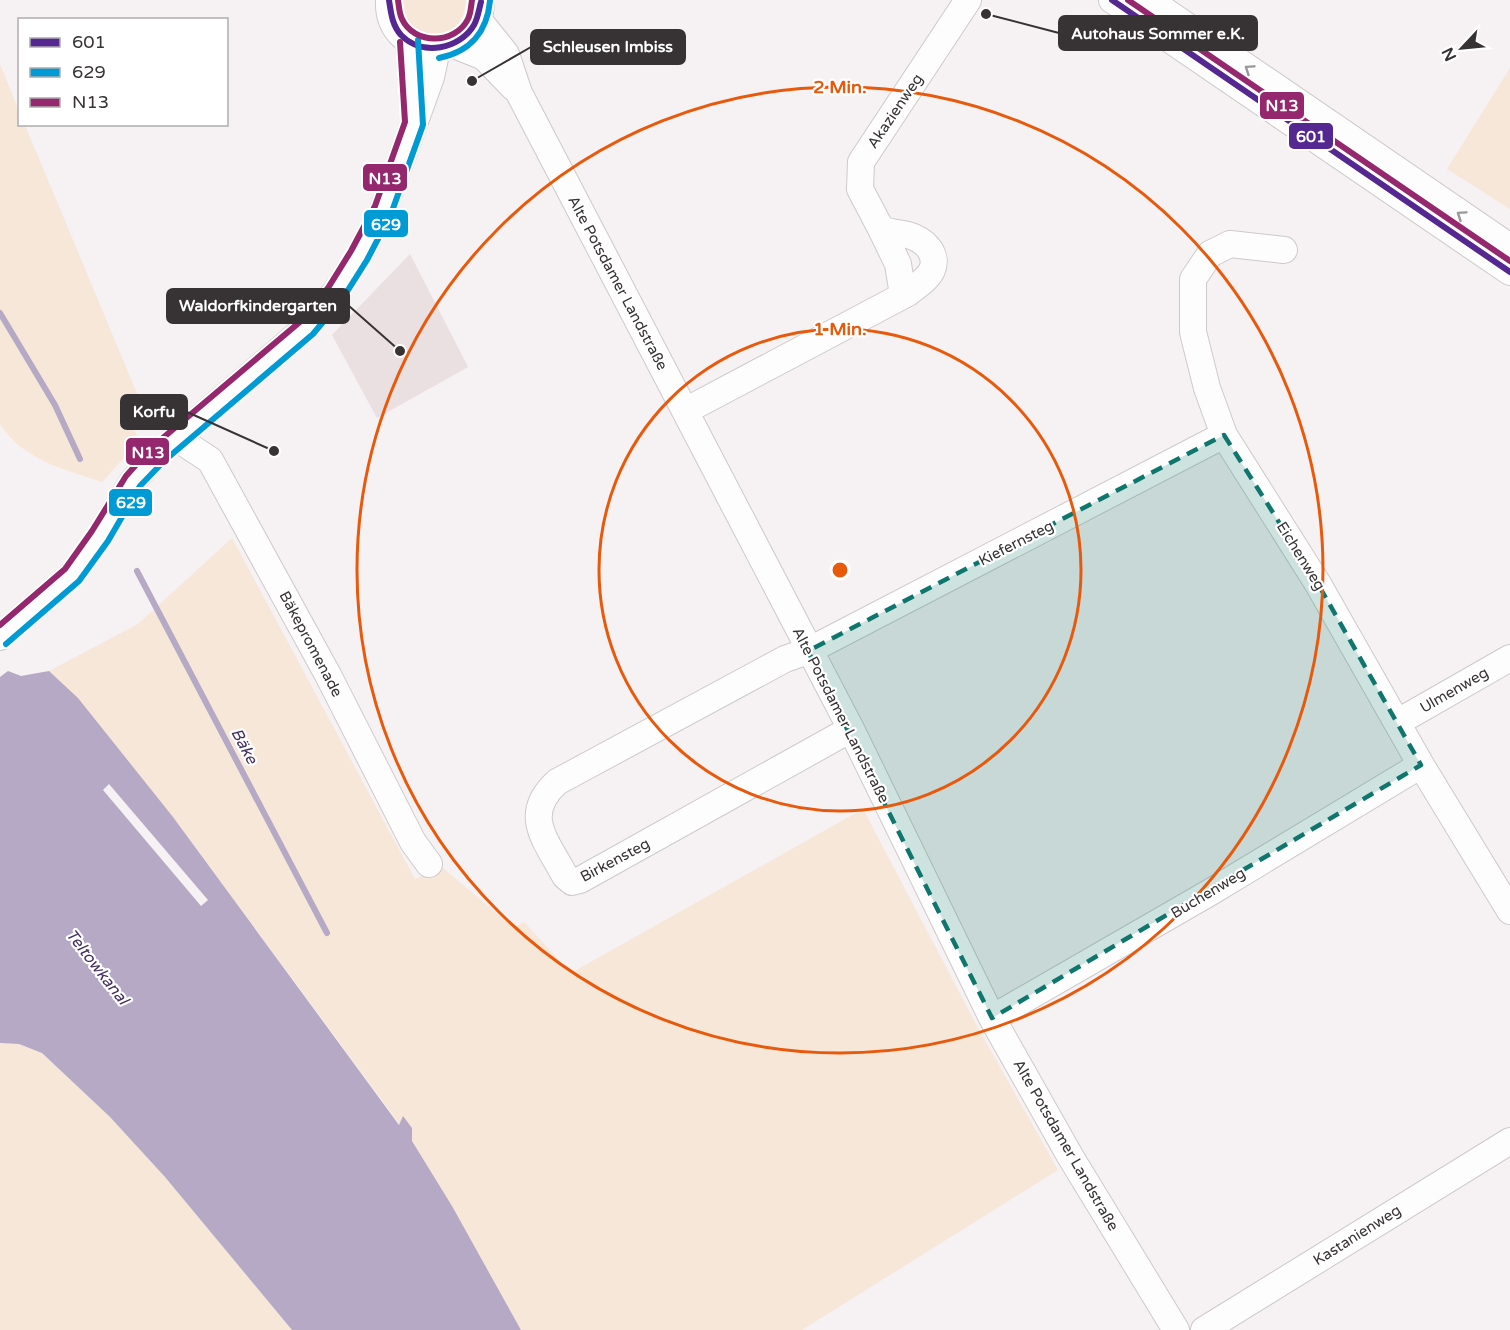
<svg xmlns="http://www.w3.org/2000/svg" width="1510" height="1330" viewBox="0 0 1510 1330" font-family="'Varela Round',sans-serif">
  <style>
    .built { fill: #eadfe1 }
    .green { fill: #f7e7d8 }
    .water { fill: #b5a9c6 }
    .pier { fill: #f6f1f2 }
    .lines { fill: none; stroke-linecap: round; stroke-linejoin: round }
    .stream { stroke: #b5a9c6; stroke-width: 6 }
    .minor-casing { stroke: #cdcaca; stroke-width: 28 }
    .minor { stroke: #fefdfd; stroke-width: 26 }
    .bus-1-casing { stroke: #fff; stroke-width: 10 }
    .bus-2-casing { stroke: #fff; stroke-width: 10 }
    .bus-3-casing { stroke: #fff; stroke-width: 10 }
    .bus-1 { stroke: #542791; stroke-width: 6 }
    .bus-2 { stroke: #009bd5; stroke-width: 6 }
    .bus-3 { stroke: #95276e; stroke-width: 6 }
    .oneway { stroke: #9a9898 }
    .marked { fill: #0f766e; fill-opacity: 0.2; stroke: #0f766e; stroke-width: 4.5; stroke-dasharray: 12 8; stroke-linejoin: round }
    .ring { fill: none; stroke: #e8590c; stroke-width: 3 }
    .labels { text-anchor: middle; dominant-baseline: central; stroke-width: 4.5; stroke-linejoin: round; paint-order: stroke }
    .street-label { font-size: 15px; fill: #373334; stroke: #fff }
    .water-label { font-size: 16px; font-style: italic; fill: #442d63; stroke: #fff }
    .centre { fill: #e8590c; stroke: #fff; stroke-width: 3 }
    .ring-label { font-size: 18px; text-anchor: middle; font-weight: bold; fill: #e8590c; stroke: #fff; stroke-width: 4.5; stroke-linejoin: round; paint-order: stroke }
    .leader { fill: none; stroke: #373334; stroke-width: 2 }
    .callout-dot { fill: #373334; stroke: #fff; stroke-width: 2 }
    .callout { fill: #373334; stroke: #373334; stroke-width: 2 }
    .callout-label { font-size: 16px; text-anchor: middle; font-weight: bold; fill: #fff }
    .line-badge { stroke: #fff; stroke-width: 2 }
    .badge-label { font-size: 16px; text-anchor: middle; font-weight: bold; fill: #fff }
  </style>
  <rect width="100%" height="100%" fill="#f6f1f2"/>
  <path class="built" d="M410,254L468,367L377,418L332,335Z"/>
  <path class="green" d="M401,0H466C463,49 404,48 401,0Z
    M0,64L19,111L20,124L25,125L141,403L134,430L140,440L102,482C64,469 23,460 0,424Z
    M1510,68V209L1447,169Z
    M232,538L415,879L442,867L514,928L524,922L571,973L863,809L977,1026L1058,1170L802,1330H521L452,1206L412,1141L173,817L78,698L49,671L138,624Z
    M0,1043L19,1044L42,1053L110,1117L165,1177L292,1330H0Z"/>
  <path class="water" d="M8,671L21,676L49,671L78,698L173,817L399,1125L403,1116L412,1128V1141L452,1206L521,1330H292L165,1177L110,1117L42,1053L19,1044L0,1043V677Z"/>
  <path class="pier" d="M109,784L208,900L201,906L103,790Z"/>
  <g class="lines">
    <path class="stream" d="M0,313L55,405L80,459
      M137,571L327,933"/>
    <g class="minor-casing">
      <path id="minor" d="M389,0C386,63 482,65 481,0
        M1112,0L1510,272
        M1149,0L1510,247
        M478,19L506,54L519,93L851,729L992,1018L1070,1156L1176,1330
        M409,41L414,111
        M454,45L484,57L514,88
        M881,229L898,264L903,295
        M1284,250L1230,244L1210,254L1193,279V332L1207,388L1224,435L1318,584L1421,765L1510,911
        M685,411L908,293C915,287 928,279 932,270C939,253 923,239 908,235C899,233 890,233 881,229L860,189L861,162L968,0
        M180,435L187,445L210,460L328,675L413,842L429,864
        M0,637L72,575L100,536L133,481L158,454L307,327L335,293L359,256L383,210L431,77L437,49
        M1398,722L1510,658
        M851,729L580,880L572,882L565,876C546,840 521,815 557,782L785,659L808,651L1224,435
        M992,1018L1209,893L1421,765
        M1204,1330L1510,1141"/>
    </g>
    <use href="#minor" class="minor"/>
    <g class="bus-1-casing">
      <path id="bus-1" d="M389,0C391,13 392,25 401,35C422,57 460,49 474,25C478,18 479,9 481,2
        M1112,0L1510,272"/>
    </g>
    <g class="bus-2-casing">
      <path id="bus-2" d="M439,58C470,52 487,32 490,1
        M6,644L79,581L108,541L140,486L164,461L313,334L343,298L367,260L391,214L423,125L418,40"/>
    </g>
    <g class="bus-3-casing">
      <path id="bus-3" d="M398,0C399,6 399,13 402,19C414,45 455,45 468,19C471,13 471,6 472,0
        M1128,0L1510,261
        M0,625L65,569L92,531L126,476L151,448L301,321L328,288L351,251L375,206L405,122L400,42"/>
    </g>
    <use href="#bus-1" class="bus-1"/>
    <use href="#bus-2" class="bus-2"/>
    <use href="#bus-3" class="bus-3"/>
  </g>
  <defs><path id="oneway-chevron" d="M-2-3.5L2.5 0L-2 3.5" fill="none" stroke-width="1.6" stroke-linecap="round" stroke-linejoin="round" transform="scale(1.5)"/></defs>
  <g class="oneway">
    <use href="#oneway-chevron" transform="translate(1249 69) rotate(-146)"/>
    <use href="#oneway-chevron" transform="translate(1461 215) rotate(-146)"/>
  </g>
  <path class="marked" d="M1224,435L1318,584L1421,765L992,1018L808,651Z"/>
  <g class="ring">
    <circle cx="840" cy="570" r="241"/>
    <circle cx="840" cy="570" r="483"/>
  </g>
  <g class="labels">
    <g class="street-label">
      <text transform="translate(895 111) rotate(-56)">Akazienweg</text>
      <text transform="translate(618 283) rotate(62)">Alte Potsdamer Landstraße</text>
      <text transform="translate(1016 543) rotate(-27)">Kiefernsteg</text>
      <text transform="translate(1301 556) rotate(58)">Eichenweg</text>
      <text transform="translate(311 644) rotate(62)">Bäkepromenade</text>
      <text transform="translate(1454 690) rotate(-30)">Ulmenweg</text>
      <text transform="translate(841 715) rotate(63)">Alte Potsdamer Landstraße</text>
      <text transform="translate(615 860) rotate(-28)">Birkensteg</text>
      <text transform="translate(1208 893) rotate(-31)">Buchenweg</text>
      <text transform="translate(1066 1145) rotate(60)">Alte Potsdamer Landstraße</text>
      <text transform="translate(1357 1235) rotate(-32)">Kastanienweg</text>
    </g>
    <g class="water-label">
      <text transform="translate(244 746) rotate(62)">Bäke</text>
      <text transform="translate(97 967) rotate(52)">Teltowkanal</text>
    </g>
  </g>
  <circle cx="840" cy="570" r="9" class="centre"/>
  <g class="ring-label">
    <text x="840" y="93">2 Min.</text>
    <text x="840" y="335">1 Min.</text>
  </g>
  <path class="leader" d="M986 14L1059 33M472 81L531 47M400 351L349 306M274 451L187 412"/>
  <g class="callout-dot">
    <circle cx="986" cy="14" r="6"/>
    <circle cx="472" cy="81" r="6"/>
    <circle cx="400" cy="351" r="6"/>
    <circle cx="274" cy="451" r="6"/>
  </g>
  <g class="callout">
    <rect x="1059" y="16" width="198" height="34" rx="6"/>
    <rect x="531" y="30" width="154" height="34" rx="6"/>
    <rect x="167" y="289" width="182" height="34" rx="6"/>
    <rect x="121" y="395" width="66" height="34" rx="6"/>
  </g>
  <g class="callout-label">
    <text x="1158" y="39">Autohaus Sommer e.K.</text>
    <text x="608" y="52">Schleusen Imbiss</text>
    <text x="258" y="311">Waldorfkindergarten</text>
    <text x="154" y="417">Korfu</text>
  </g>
  <g class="line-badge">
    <rect x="1259" y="91" width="46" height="29" rx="6" fill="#95276e"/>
    <rect x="1288" y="122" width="46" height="28" rx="6" fill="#542791"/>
    <rect x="362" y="163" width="46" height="29" rx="6" fill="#95276e"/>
    <rect x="363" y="209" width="46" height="29" rx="6" fill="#009bd5"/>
    <rect x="125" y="437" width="45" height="29" rx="6" fill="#95276e"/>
    <rect x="108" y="488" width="45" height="29" rx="6" fill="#009bd5"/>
  </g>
  <g class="badge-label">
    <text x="1282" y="111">N13</text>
    <text x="1311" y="142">601</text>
    <text x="385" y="184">N13</text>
    <text x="386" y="230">629</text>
    <text x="148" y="458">N13</text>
    <text x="131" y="508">629</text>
  </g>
  <rect x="18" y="18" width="210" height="108" fill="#ffffff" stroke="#afadae" stroke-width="1.5"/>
  <rect x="30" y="38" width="30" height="9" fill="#542791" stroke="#afadae" stroke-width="1.5"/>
  <text x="72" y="48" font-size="18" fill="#373334">601</text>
  <rect x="30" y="68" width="30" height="9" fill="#009bd5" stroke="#afadae" stroke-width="1.5"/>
  <text x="72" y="78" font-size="18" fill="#373334">629</text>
  <rect x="30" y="98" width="30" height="9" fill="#95276e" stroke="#afadae" stroke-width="1.5"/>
  <text x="72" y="108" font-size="18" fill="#373334">N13</text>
  <g transform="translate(1462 48) rotate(244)" stroke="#ffffff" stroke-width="4.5" paint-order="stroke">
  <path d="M0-4.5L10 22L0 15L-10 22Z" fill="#373334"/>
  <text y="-9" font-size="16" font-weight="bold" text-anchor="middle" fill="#373334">N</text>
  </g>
</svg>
